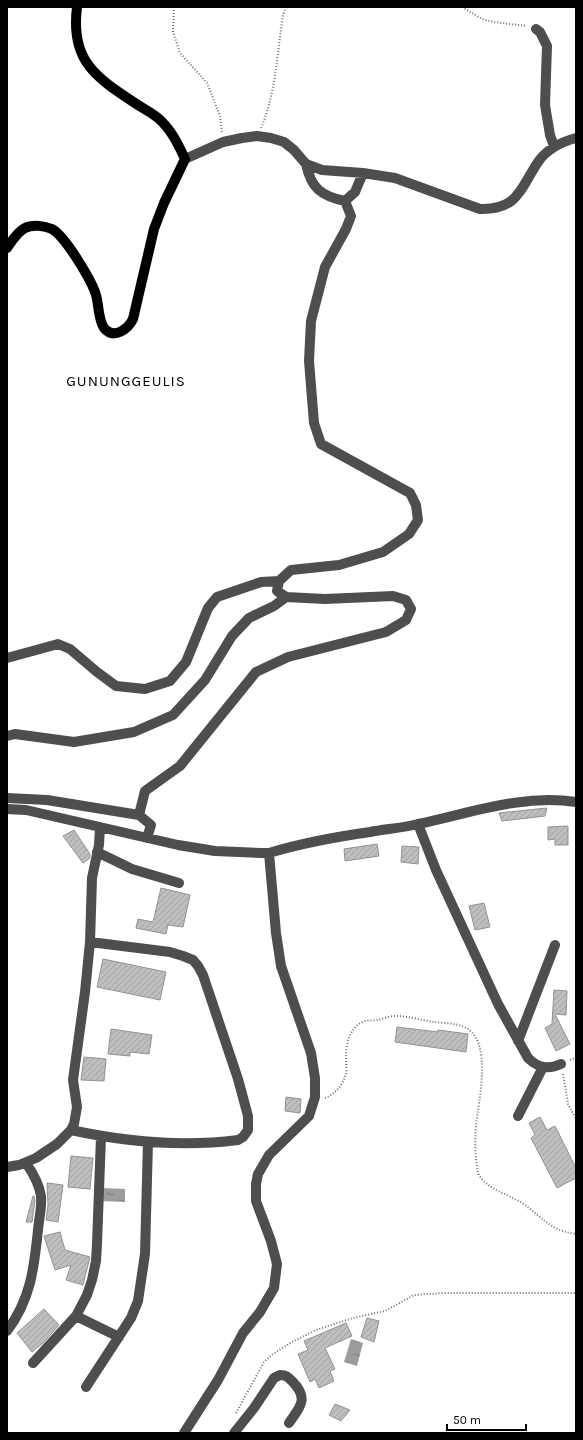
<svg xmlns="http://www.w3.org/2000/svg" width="583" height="1440" viewBox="0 0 583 1440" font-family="Karla,sans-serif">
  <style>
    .water { fill: url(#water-ripples) }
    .building { fill: url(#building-hatch); stroke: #929292 }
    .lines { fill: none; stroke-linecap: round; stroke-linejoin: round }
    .path { stroke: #707070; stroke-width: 2; stroke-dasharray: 1 2; stroke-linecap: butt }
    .minor { stroke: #4e4e4e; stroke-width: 10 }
    .major { stroke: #000; stroke-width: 10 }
    .labels { text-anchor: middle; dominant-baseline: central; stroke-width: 3; stroke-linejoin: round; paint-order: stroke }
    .quarter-label { font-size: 15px; letter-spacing: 1px; fill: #000; stroke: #fff }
  </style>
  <defs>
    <pattern id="water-ripples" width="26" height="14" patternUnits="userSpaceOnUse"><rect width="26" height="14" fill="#9c9c9c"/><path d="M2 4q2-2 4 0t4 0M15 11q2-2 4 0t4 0" fill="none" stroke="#7d7d7d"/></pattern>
    <pattern id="building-hatch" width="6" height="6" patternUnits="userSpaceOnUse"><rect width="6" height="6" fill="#bebebe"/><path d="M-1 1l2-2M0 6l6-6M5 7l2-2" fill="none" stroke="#a2a2a2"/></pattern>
  </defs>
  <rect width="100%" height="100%" fill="#fff"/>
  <path class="water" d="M102,1188L125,1189V1202L101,1201Z
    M351,1339L363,1343L357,1366L344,1362Z"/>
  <path class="building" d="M547,808L545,816L502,821L499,813Z
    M568,826V845H555V839L548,840V827Z
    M74,830L90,854V858L83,863L63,836Z
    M377,844L379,856L345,861L344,849Z
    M402,846L419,847L418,864L401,862Z
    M161,888L190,895L183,927L168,925L166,934L136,928L138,919L153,922Z
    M484,903L490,927L475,930L469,906Z
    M103,959L166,972L160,1000L97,987Z
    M554,990L567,991L566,1015L555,1014L570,1044L556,1051L545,1028L552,1024Z
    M397,1027L438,1032V1030L468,1034L466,1052L395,1042Z
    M111,1029L152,1035L149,1054L130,1052V1056L108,1054Z
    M84,1057L106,1059L104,1081L81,1080Z
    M286,1097L301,1099L300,1113L285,1111Z
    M540,1117L547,1130L555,1126L576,1168V1178L557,1188L531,1138L535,1135L529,1123Z
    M71,1156L93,1158L90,1189L68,1187Z
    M47,1183L63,1185L58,1222L46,1220L48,1205Z
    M33,1196H34L35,1200L32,1222H26Z
    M60,1232L65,1250L90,1257L83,1285L66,1280L71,1265L55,1270L44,1236Z
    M44,1309L59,1325L43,1343L32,1352L17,1333Z
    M367,1318L379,1321L374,1342L361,1337Z
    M346,1323L352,1336L325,1348L335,1369L330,1371L334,1381L319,1388L315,1379L310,1382L298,1354L308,1350L304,1341Z
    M335,1404L350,1410L341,1421L329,1415Z"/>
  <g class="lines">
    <path class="path" d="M174,7L173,32L180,53L207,83L220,116L222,133
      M462,7L482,19L493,22L527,26
      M261,128C276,93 277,53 283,15L286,7
      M570,1060L576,1058
      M563,1074L568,1104L576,1119
      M325,1098C334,1095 343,1085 346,1074C347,1070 346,1064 346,1059C346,1045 349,1026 365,1021C369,1020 373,1021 377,1020C383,1019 389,1016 395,1016C408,1016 421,1020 434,1022C443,1023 455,1023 464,1027C494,1040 478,1102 476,1126C475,1138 475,1149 476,1160C477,1165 477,1170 479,1175C488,1190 508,1194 522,1203C543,1217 548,1230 576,1234
      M236,1413L264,1362L273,1354L292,1342L316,1330L353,1318L385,1311L414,1295L443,1293H576"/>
    <path class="minor" d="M536,29L540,32L547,46L545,105L550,135L554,146
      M185,159L223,142L242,138L257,136L271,138L284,142L294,150L306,164L322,170L363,173L395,178L480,209C518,210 520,189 538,162C547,149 561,142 576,138
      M306,164C311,188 321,196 345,201L355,192L363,173
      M7,658L58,644L70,649L97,672L116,686L145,689L170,681L186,662L208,608L217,597L261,582L279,581
      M7,736L15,734L74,742L134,732L173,715L205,680L232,636L249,618L274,606L286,597
      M7,798L47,800L139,815L151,825L147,838
      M7,809L26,810L178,845L215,851L261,853H269C302,843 335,837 370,832C386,829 402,828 418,824C471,813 521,794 576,802
      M139,815L145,791L180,766L256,672L288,657L386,632L406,620L411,609L406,600L393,596L325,599L286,597L277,591L279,581L291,570L339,565L383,552L409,534L418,520L416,505L410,493L321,444L314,423L309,361L311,321L325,267L346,229L351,216L345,201
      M418,824L436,870L498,1004L528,1058C538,1068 548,1070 561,1064
      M97,852L132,869L179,883
      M518,1041L555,945
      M518,1116L543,1067
      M71,1130C126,1142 183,1147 238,1140L243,1137L248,1130V1116L238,1079L203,975L198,966L193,960L183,956L170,952L90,942
      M7,1167L19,1165L36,1158L57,1144L71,1130L74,1124L77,1107L73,1080L85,992L90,942L92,878L99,845L100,827
      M76,1316L119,1337
      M7,1331C31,1299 34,1268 38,1230C39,1219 42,1207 41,1196C39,1183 33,1173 26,1163
      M33,1363L76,1316L87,1295L92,1280L96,1261L97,1244L101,1137
      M86,1387L131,1318L138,1301L145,1254L148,1142
      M184,1433L218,1380L243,1333L260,1312L274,1288L277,1264L271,1241L256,1201V1184L258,1174L269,1155L309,1116L315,1097V1078L311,1053L281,966L276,933L269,853
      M234,1433L254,1408L274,1378L280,1375C287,1375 289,1378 293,1382C309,1399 300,1407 289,1423"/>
    <path class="major" d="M7,248C12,241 17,232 25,228C33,224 45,226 52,229C65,236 92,281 96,295C99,305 98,319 104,328C114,340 128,329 133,319L154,229L164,203L185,159C178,144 171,129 158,118C152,113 144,109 138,105C97,78 70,62 77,7"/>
  </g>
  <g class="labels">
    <g class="quarter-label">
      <text x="126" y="381">GUNUNGGEULIS</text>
    </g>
  </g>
  <rect width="583" height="1440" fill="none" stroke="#000000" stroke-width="16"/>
  <path d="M447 1424v6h79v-6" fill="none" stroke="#000000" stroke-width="2"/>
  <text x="453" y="1424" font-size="12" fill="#000000" stroke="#ffffff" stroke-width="3" paint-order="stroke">50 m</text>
</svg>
